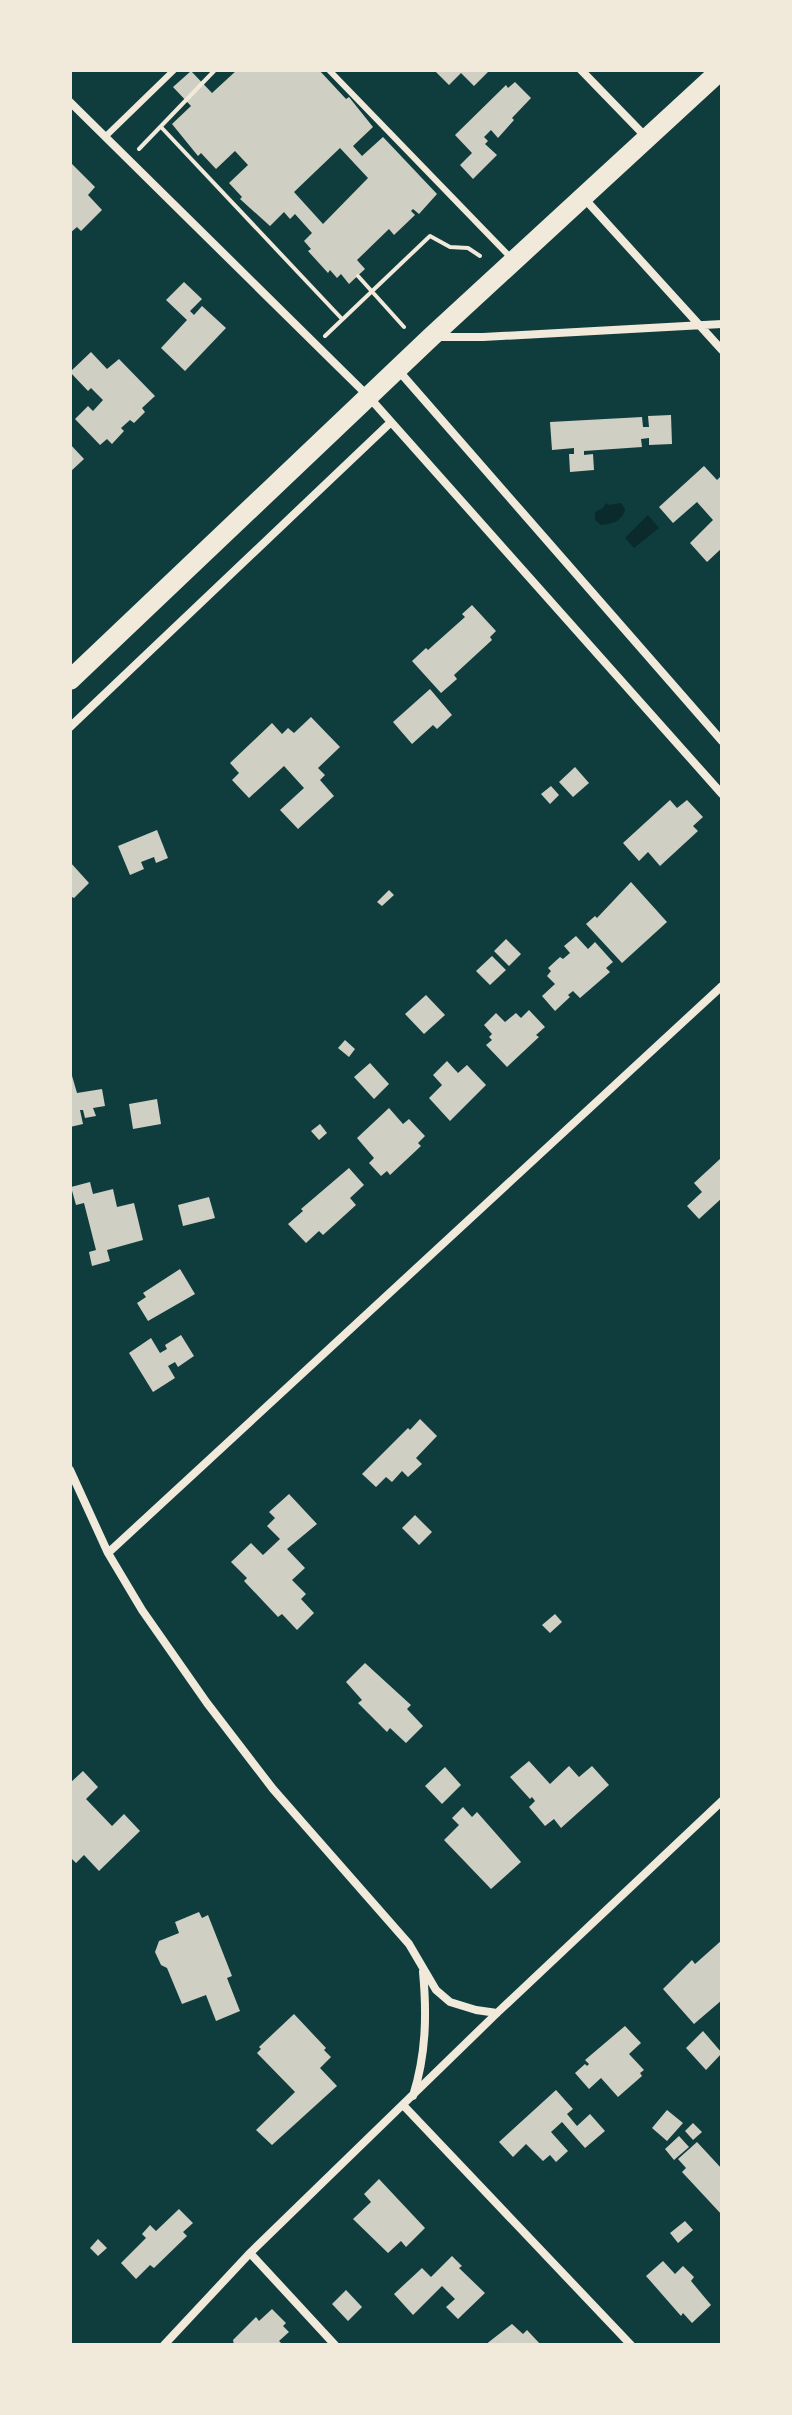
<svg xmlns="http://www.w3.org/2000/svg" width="792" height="2415" viewBox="0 0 792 2415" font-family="Figtree,sans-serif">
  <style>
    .water { fill: #0a2a2b }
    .building { fill: #cfcfc3; fill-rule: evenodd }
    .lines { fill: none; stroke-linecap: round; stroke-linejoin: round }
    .path { stroke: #f1e9da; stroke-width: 4 }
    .service { stroke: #f1e9da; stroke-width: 6 }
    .minor { stroke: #f1e9da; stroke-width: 8 }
    .primary { stroke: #f1e9da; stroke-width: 20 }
  </style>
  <rect width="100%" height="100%" fill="#0f3d3e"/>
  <path class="water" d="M606,503L609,505L621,503L625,509C623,521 612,524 601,525L595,520V512L603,508Z
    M648,515L659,528L634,548L625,538Z"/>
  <path class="building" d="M237,70H319L346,99L349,97L373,127L353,146L362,156L383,137L437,194L419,214L413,209L411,211L415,215L394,235L389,229L357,260L365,269L349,284L341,274L337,278L330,270L328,273L308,251L311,249L304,241L312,233L295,214L290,219L284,212L270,226L240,199L242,197L229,183L248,165L235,151L216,169L201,153L198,156L172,124L191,106L173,87L191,71L212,93ZM340,148L368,178L323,224L294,192Z
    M434,70H490L474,86L461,73L449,85Z
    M515,82L531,98L512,118L514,120L498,138L491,130L484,137L488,141L485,144L497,155L473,179L460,165L472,153L455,135L506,85L508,88Z
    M72,164L95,187L88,195L102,210L81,231L77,227L70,233V166Z
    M184,282L202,299L190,311L194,315L202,306L226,328L185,371L161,348L187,320L166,300Z
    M91,352L107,369L119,359L155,396L142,408L145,412L134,423L130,420L121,428L124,431L112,444L107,439L100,445L75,419L88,406L93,411L103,400L91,388L88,391L70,372Z
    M671,415L672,444L649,445V438L641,439L642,447L584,451V455L593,454L594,470L570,472L569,454H574V448L552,450L550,422L642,417L643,427H649L648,416Z
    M70,444L84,459L70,472Z
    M704,466L717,480L722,475V548L707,562L690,543L713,520L697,502L673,523L659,507Z
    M472,605L496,631L490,637L492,640L454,675L457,679L441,693L412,661L426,648L428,650L465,617L462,614Z
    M430,689L452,715L437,729L433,725L412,744L393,722Z
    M311,717L340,747L318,768L325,775L320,780L334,796L298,829L280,810L304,788L284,766L249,798L232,780L239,773L230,763L272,723L282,734L288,728L294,733Z
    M575,767L589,783L573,797L559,782Z
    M551,786L559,795L550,804L541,794Z
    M670,800L677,808L687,800L703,817L693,826L698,831L660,866L648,852L639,861L623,843Z
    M157,830L168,858L156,863L154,857L141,862L144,869L130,875L118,846Z
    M70,862L89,883L74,898L70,896Z
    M631,882L667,922L622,963L586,924L595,916L597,918Z
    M389,890L394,895L382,906L377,902Z
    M576,936L588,949L595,942L613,962L606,968L610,972L580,998L573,991L568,995L570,997L555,1011L542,996L555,984L547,976L551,971L548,968L560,957L563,959L570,953L564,946Z
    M506,939L521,954L509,966L494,951Z
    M492,956L506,970L490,985L476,971Z
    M426,995L445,1015L424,1034L405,1014Z
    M529,1010L545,1027L536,1035L539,1037L507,1067L486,1045L492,1040L489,1037L492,1034L484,1025L496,1013L505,1022L516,1013L521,1018Z
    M345,1040L355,1049L349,1057L338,1048Z
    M447,1061L458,1073L467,1065L486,1085L450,1121L429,1098L442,1085L433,1075Z
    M370,1063L389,1084L374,1099L354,1077Z
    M70,1069L77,1093L102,1089L105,1106L93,1108L96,1116L85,1118L83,1110H80L83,1124L70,1127Z
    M157,1099L161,1124L133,1129L129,1104Z
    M389,1108L403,1124L409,1119L425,1136L418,1143L421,1146L390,1175L387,1171L381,1176L369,1163L374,1158L357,1138Z
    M320,1124L327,1133L319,1140L311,1131Z
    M720,1159L722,1198L699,1219L687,1206L702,1192L694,1183Z
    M349,1168L364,1185L350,1198L356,1205L323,1235L319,1231L306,1243L288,1224L303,1211L301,1209Z
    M90,1182L93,1194L113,1189L117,1207L134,1203L143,1240L107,1250L110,1261L92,1266L89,1252L96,1250L84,1203L76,1205L71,1187Z
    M209,1197L215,1218L183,1226L178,1205Z
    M180,1269L195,1294L148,1321L137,1303L146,1297L143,1293Z
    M181,1335L194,1356L178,1367L175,1362L168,1366L175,1378L153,1392L129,1353L151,1338L160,1353L167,1349L165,1345Z
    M420,1419L437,1436L416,1458L422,1464L408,1477L402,1471L392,1482L386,1477L376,1487L362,1474L408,1428L410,1430Z
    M289,1494L317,1524L287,1549L305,1568L292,1580L306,1594L301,1599L314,1613L297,1630L282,1614L278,1617L244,1581L247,1578L231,1562L251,1543L263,1555L280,1539L267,1526L275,1518L269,1512Z
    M415,1515L432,1532L419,1545L402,1528Z
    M555,1614L562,1622L550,1633L542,1625Z
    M365,1663L411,1705L407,1709L423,1726L406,1743L390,1728L387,1732L358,1703L362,1700L346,1682Z
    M529,1761L550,1784L569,1766L579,1777L592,1766L609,1785L561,1828L554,1819L545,1826L529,1807L535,1801L532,1797L530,1799L510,1777Z
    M445,1767L461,1785L442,1804L425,1786Z
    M83,1771L98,1787L86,1799L112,1826L124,1814L140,1831L99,1871L84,1855L76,1863L70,1857V1783Z
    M463,1807L472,1817L477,1812L521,1862L491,1889L444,1840L459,1825L452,1818Z
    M199,1912L202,1918L208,1915L232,1976L227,1978L240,2011L216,2021L206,1995L182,2004L167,1968L161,1965L155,1952L159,1941L179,1933L175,1922Z
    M722,1940V2000L694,2024L663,1989L692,1960L695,1964Z
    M294,2014L326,2048L324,2050L331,2057L320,2068L337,2086L272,2145L256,2130L295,2092L257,2053L261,2049L259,2047Z
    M625,2026L641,2043L629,2054L644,2070L640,2073L642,2076L618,2097L601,2078L589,2089L575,2073L585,2064L587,2066L589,2064L585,2060Z
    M703,2031L722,2053L706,2070L686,2048Z
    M556,2090L573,2109L567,2114L577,2126L590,2114L605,2131L585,2148L562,2122L551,2132L568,2151L556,2162L550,2155L543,2161L526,2144L513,2157L499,2142Z
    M667,2110L683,2123L667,2141L652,2128Z
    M693,2123L702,2132L693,2140L685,2131Z
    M679,2136L689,2147L674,2160L665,2149Z
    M697,2142L722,2169V2215L682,2172L686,2168L678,2159Z
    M379,2179L425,2228L406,2247L401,2241L388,2253L353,2219L371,2202L364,2194Z
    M179,2209L193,2223L183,2232L187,2236L154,2268L150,2265L136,2279L121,2263L146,2238L142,2234L150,2225L156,2231Z
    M685,2221L693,2230L678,2243L670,2233Z
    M98,2239L107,2248L98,2256L90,2248Z
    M452,2256L462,2266L459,2268L485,2293L458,2319L446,2307L455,2299L442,2286L413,2315L394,2294L422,2268L431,2277Z
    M663,2261L675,2274L683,2266L694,2277L691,2281L711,2305L692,2323L683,2313L681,2316L646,2276Z
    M346,2290L362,2307L348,2321L332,2304Z
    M272,2309L286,2323L283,2326L289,2332L279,2341L283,2345H234L233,2340L256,2317L259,2321Z
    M512,2324L523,2334L527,2330L541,2345H485Z"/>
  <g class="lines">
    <path class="path" d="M161,127L342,319
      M139,149L215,70
      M358,276L404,327
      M325,336L430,236L450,247L468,248L480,256"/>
    <path class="service" d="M329,70L512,259
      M106,136L174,70"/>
    <path class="minor" d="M581,70L646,137
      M70,102L368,396L722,794
      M583,197L722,350
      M435,337H483L722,324
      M398,370L722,741
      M70,727L391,422
      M70,1470L108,1553L142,1610L207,1703L273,1789L409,1944L436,1990L450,2002L476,2010L497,2013
      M108,1553L722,986
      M413,2096C426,2055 427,2015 423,1972
      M404,2106L631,2345
      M250,2253L335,2345
      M164,2345L250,2253L497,2013L722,1801"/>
    <path class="primary" d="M70,680L431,337L721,70"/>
  </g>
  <rect width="792" height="2415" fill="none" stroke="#f1e9da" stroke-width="144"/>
</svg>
